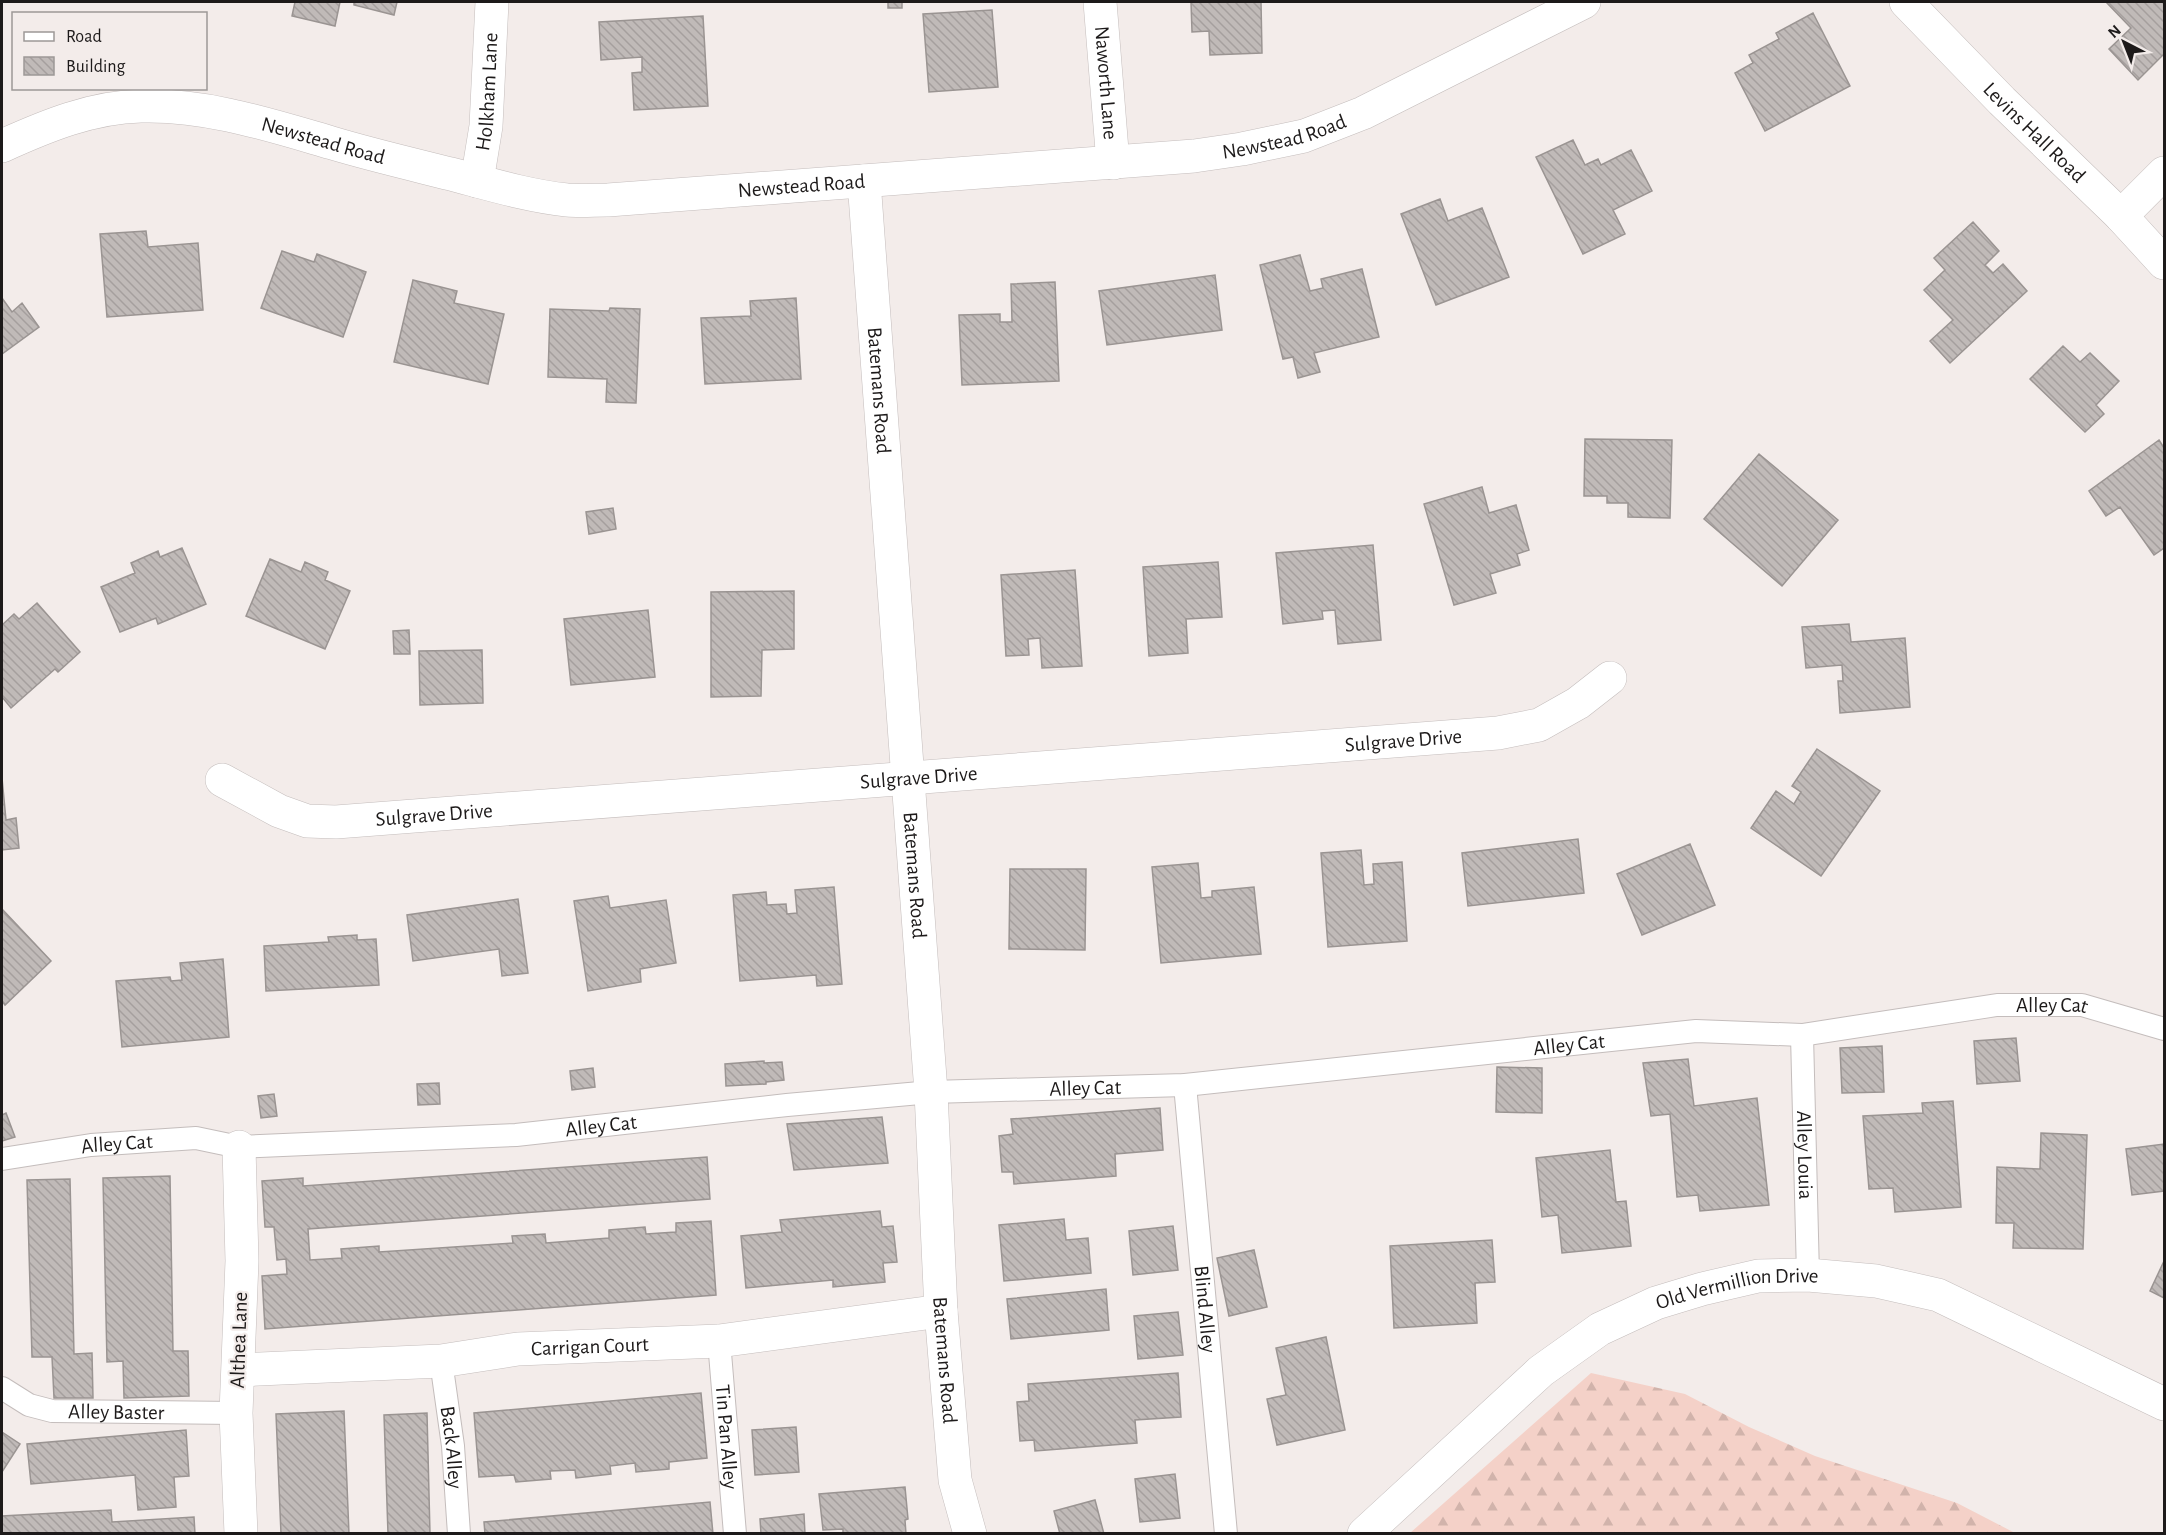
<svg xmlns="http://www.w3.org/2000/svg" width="2166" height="1535" viewBox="0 0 2166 1535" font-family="'Alegreya Sans',sans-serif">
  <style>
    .forest { fill: url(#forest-firs) }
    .building { fill: url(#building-back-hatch); stroke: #9a9492; stroke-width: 1.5 }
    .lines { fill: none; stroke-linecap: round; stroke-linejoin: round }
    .lane-casing { stroke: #c4bdbc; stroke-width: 24 }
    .street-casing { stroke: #c4bdbc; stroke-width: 34 }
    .lane { stroke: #fff; stroke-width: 22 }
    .street { stroke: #fff; stroke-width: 33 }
    .labels { text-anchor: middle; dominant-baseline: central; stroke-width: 4.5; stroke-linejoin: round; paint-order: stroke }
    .street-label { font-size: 21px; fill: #1d1a1a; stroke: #f3ecea }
  </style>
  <defs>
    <pattern id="forest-firs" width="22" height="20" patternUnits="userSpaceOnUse" patternTransform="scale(1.5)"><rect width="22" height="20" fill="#f4d1c8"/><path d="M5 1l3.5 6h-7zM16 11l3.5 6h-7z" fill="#d1b3ab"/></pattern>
    <pattern id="building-back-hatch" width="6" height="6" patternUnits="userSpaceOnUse" patternTransform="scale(1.5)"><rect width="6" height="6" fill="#c0bab8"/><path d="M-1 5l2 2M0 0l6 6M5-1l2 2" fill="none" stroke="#a59f9e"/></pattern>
  </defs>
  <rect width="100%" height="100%" fill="#f3ecea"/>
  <path class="forest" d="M1591,1373L1685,1394L1749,1427L1815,1456L1957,1503L2015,1533H1410Z"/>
  <path class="building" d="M295,2H340L335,26L292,16Z
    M354,2H397L394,15L354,5Z
    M888,2H902V8H888Z
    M1191,2H1261L1262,53L1210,55L1209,31L1192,32Z
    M2106,2H2164V54L2138,80L2109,49L2131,28Z
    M992,10L998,87L929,92L923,14Z
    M1813,13L1850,86L1765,131L1735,73L1753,63L1749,55L1779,39L1776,33Z
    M703,16L708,106L634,110L632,73L642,72V57L601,60L599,22Z
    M1573,140L1585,165L1598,159L1601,165L1631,150L1652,191L1613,210L1625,234L1583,254L1536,157Z
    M1440,199L1448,221L1482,208L1509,277L1436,305L1401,214Z
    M1973,222L1999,251L1985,265L1993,273L2003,264L2027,291L1950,363L1930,341L1953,320L1924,290L1945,270L1934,258Z
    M146,231L148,247L198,243L203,310L107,317L100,234Z
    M282,251L314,262L317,254L366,272L343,337L261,308Z
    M1300,255L1310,291L1323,288L1321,279L1362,269L1379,337L1314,353L1320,372L1298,378L1293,357L1283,359L1260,265Z
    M1215,275L1222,330L1107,345L1099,291Z
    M413,280L457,291L454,303L504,314L488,384L394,362Z
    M1055,282L1059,381L962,385L959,315L1000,314V322H1012L1011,284Z
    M2,298L12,312L22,303L39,327L2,354Z
    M796,298L801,379L705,384L701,318L751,316L750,301Z
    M610,308L640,309L636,403L606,402L607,379L548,377L550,309L609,311Z
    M2063,346L2080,362L2090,353L2119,381L2096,405L2104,414L2085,432L2030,379Z
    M1585,439L1672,440L1670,518L1628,517V503H1607V496H1584Z
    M2159,440L2164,448V548L2154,555L2120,507L2106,516L2089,491Z
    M1759,454L1838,520L1782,586L1704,519Z
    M1482,487L1489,513L1516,505L1529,550L1517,554L1520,565L1490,574L1496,593L1454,605L1424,504Z
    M613,508L616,529L589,534L586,512Z
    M1373,545L1381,640L1338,644L1335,610L1322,611L1323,619L1283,624L1276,553Z
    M182,548L206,604L158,624L156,618L120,632L101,587L135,573L131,563L158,551L160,557Z
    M270,559L301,572L305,562L328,572L325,580L350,591L325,649L246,616Z
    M1218,562L1222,617L1186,619L1188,653L1149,656L1143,567Z
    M1075,570L1082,666L1042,668L1040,638L1028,639L1029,655L1006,656L1001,575Z
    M794,591V649L762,650L761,696L711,697V592Z
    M37,603L80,652L58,672L55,669L11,708L2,697V625L14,614L19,619Z
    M648,610L655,677L571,685L564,619Z
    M1849,624L1851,642L1905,638L1910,707L1840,713L1838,681H1843L1842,665L1806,668L1802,627Z
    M409,630L410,654H394L393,631Z
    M482,650L483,703L420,705L419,651Z
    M1817,749L1880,791L1821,876L1751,828L1776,791L1794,804L1801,792L1792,786Z
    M2,778L6,820L16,818L19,848L2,850Z
    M1578,839L1584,893L1468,906L1462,853Z
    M1690,844L1715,905L1642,935L1617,874Z
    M1361,850L1364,885L1374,884L1373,864L1402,862L1407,941L1328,947L1321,853Z
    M1198,863L1201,898L1212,897V891L1254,887L1261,954L1161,963L1152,867Z
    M1010,869H1086L1085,950L1009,949Z
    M834,887L842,984L817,986L816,975L740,981L733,895L766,892L767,905L786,904L787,914L797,913L795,890Z
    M608,896L610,908L666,900L676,963L640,969L641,982L588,991L574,901Z
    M518,899L528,973L502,976L499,949L413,961L407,915Z
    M2,909L51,961L5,1005L2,1001Z
    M357,935V940L376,939L379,985L266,991L264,946L329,942L328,937Z
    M223,959L229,1037L122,1047L116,981L170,977L171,981L182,980L180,963Z
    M2016,1038L2020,1081L1977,1084L1974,1041Z
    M1882,1046L1884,1092L1842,1093L1840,1048Z
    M1688,1059L1694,1106L1757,1098L1769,1205L1700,1211L1698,1195L1677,1197L1670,1114L1651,1116L1643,1063Z
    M764,1061V1063L782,1062L784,1080L766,1082V1084L726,1086L725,1064Z
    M1497,1067L1542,1068V1113L1496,1112Z
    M593,1068L595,1087L572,1090L570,1071Z
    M439,1083L440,1104L418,1105L417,1084Z
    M274,1094L277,1116L261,1118L258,1096Z
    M1953,1101L1961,1207L1895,1212L1893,1188L1869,1189L1863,1116L1923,1113L1922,1103Z
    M1160,1108L1163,1150L1115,1154L1116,1176L1014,1184L1013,1172H1002L999,1136L1013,1134L1011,1119Z
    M6,1113L15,1137L2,1141V1115Z
    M882,1117L888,1163L794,1170L787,1124Z
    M2041,1133L2087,1135L2083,1249L2013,1248L2014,1223H1996L1997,1167L2040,1169Z
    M2164,1144V1191L2132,1195L2126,1149Z
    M1610,1150L1616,1202L1626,1201L1631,1246L1562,1253L1558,1215L1542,1217L1536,1158Z
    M707,1157L710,1199L308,1229L310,1260L342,1258L341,1249L379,1246V1252L513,1243L512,1236L545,1234L546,1243L609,1238V1230L645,1227L646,1234L676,1232V1223L711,1221L716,1295L265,1329L262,1276L287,1274L286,1259L277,1260L274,1227H265L262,1181L303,1178V1186Z
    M170,1176L173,1351H188L189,1396L124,1398L123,1361L107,1362L103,1178Z
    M70,1179L74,1354L92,1353L93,1398H54L52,1357H32L27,1180Z
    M880,1211L882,1227L893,1226L897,1262L883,1263L885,1282L833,1287V1280L746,1288L741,1236L782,1232L780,1220Z
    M1064,1219L1066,1240L1088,1238L1091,1273L1004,1281L999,1225Z
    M1173,1226L1178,1270L1133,1275L1129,1231Z
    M1492,1240L1495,1282L1475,1283L1477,1323L1394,1328L1390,1246Z
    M1254,1250L1267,1307L1229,1316L1217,1258Z
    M2164,1261V1298L2150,1291Z
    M1106,1289L1109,1330L1011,1339L1007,1299Z
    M1178,1312L1183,1355L1138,1359L1134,1316Z
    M1326,1337L1345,1430L1277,1445L1267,1399L1286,1395L1276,1348Z
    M1178,1373L1181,1417L1135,1420L1137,1443L1035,1451L1034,1440L1020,1441L1017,1402L1029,1401L1028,1384Z
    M701,1393L707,1458L669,1462V1469L636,1472L635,1463L610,1466L611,1474L576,1478L575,1470L550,1471L551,1479L516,1482L514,1475L479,1477L474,1413Z
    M344,1411L349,1534H281L276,1414Z
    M427,1413L430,1534H388L384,1415Z
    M796,1427L799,1472L755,1475L752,1430Z
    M186,1430L189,1476L174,1477L176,1507L138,1510L135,1475L31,1484L27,1444Z
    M2,1432L20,1444L2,1472Z
    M1175,1474L1180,1518L1140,1522L1135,1479Z
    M905,1487L908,1519L905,1520L906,1534H843V1529L823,1530L819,1494Z
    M1095,1500L1104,1534H1060L1054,1511Z
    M710,1502L713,1534H485L484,1522Z
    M111,1510L112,1522L194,1517L195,1534H2V1516Z
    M804,1514L805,1534H761L760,1519Z"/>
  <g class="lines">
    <g class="lane-casing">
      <g id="lane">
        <path id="s1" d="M1802,1035L1808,1275"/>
        <path id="s2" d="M1185,1085L1226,1534"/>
        <path id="s3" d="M2,1159L91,1145L196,1138L239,1147L516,1135L787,1105L931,1092L1185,1085L1696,1031L1802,1035L1997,1005H2082L2164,1029"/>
        <path id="s4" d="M719,1341L735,1534"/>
        <path id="s5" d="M441,1361L453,1446L459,1534"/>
        <path id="s6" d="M2,1388L29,1405L52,1411L236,1413"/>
      </g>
    </g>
    <g class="street-casing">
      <g id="street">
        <path id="s7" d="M1100,2L1113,163"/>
        <path id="s8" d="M1906,2L2002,101L2121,216L2164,263"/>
        <path id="s9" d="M2,146C46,126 92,107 141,106C206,104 270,125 332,143C372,155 411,164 451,174C489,184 528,196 567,200C580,201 594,200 608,200L1194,156L1242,149L1304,136L1363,113L1584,2"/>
        <path id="s10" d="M477,181L486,126L492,2"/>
        <path id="s11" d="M864,181L931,1092L941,1311L955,1480L970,1534"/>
        <path d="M2121,216L2164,173"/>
        <path id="s12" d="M222,780L279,811L307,821L336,822L1498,733L1539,725L1578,703L1610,678"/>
        <path d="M239,1147L242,1261L236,1413L241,1534"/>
        <path id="s13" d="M239,1370L441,1361L518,1349L719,1341L941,1311"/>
        <path id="s14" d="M1364,1534L1541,1371L1600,1329L1656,1303L1702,1289L1758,1276L1808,1275L1876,1281L1938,1295L2164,1404"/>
      </g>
    </g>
    <use href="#lane" class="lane"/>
    <use href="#street" class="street"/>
  </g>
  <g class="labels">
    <g class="street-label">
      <text stroke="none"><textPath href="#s7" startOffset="81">Naworth Lane</textPath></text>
      <text stroke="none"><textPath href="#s10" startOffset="90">Holkham Lane</textPath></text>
      <text stroke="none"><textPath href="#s8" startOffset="183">Levins Hall Road</textPath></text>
      <text stroke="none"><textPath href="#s9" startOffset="1304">Newstead Road</textPath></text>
      <text stroke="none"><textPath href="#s9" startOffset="332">Newstead Road</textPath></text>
      <text stroke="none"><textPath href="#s9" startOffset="818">Newstead Road</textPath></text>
      <text stroke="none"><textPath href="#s11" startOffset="210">Batemans Road</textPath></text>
      <text stroke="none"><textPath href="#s12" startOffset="1194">Sulgrave Drive</textPath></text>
      <text stroke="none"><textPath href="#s12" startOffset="708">Sulgrave Drive</textPath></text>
      <text stroke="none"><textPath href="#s12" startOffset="222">Sulgrave Drive</textPath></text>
      <text stroke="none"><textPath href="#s11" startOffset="696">Batemans Road</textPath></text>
      <text stroke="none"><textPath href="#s3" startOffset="2060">Alley Cat</textPath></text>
      <text stroke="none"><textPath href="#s3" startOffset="1574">Alley Cat</textPath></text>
      <text stroke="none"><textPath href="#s3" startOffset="1088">Alley Cat</textPath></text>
      <text stroke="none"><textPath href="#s3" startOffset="602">Alley Cat</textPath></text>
      <text stroke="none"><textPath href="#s3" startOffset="116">Alley Cat</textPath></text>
      <text stroke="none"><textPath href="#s1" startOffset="120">Alley Louia</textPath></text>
      <text stroke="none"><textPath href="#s14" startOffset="458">Old Vermillion Drive</textPath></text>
      <text stroke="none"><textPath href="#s2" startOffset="225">Blind Alley</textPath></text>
      <text transform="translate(239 1340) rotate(-88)">Althea Lane</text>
      <text stroke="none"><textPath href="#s13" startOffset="352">Carrigan Court</textPath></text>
      <text stroke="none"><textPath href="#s11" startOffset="1182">Batemans Road</textPath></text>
      <text stroke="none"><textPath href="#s6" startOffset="120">Alley Baster</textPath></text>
      <text stroke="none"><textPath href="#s4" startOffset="96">Tin Pan Alley</textPath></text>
      <text stroke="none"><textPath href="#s5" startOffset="87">Back Alley</textPath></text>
    </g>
  </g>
  <rect width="2166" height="1535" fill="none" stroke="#1d1a1a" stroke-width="6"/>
  <rect x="12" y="12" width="195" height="78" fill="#f3ecea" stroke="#9d9897" stroke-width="1.5"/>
  <rect x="24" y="32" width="30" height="9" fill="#ffffff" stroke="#9d9897" stroke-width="1.5"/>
  <text x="66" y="42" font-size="18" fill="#1d1a1a">Road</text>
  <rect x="24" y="57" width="30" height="18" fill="url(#building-back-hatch)" stroke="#9d9897" stroke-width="1.5"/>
  <text x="66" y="72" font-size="18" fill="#1d1a1a">Building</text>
  <g transform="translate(2124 42) rotate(318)" stroke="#f3ecea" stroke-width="4.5" paint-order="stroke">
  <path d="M0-4.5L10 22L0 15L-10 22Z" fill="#1d1a1a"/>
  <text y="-9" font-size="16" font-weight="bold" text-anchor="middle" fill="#1d1a1a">N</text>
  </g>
</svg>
